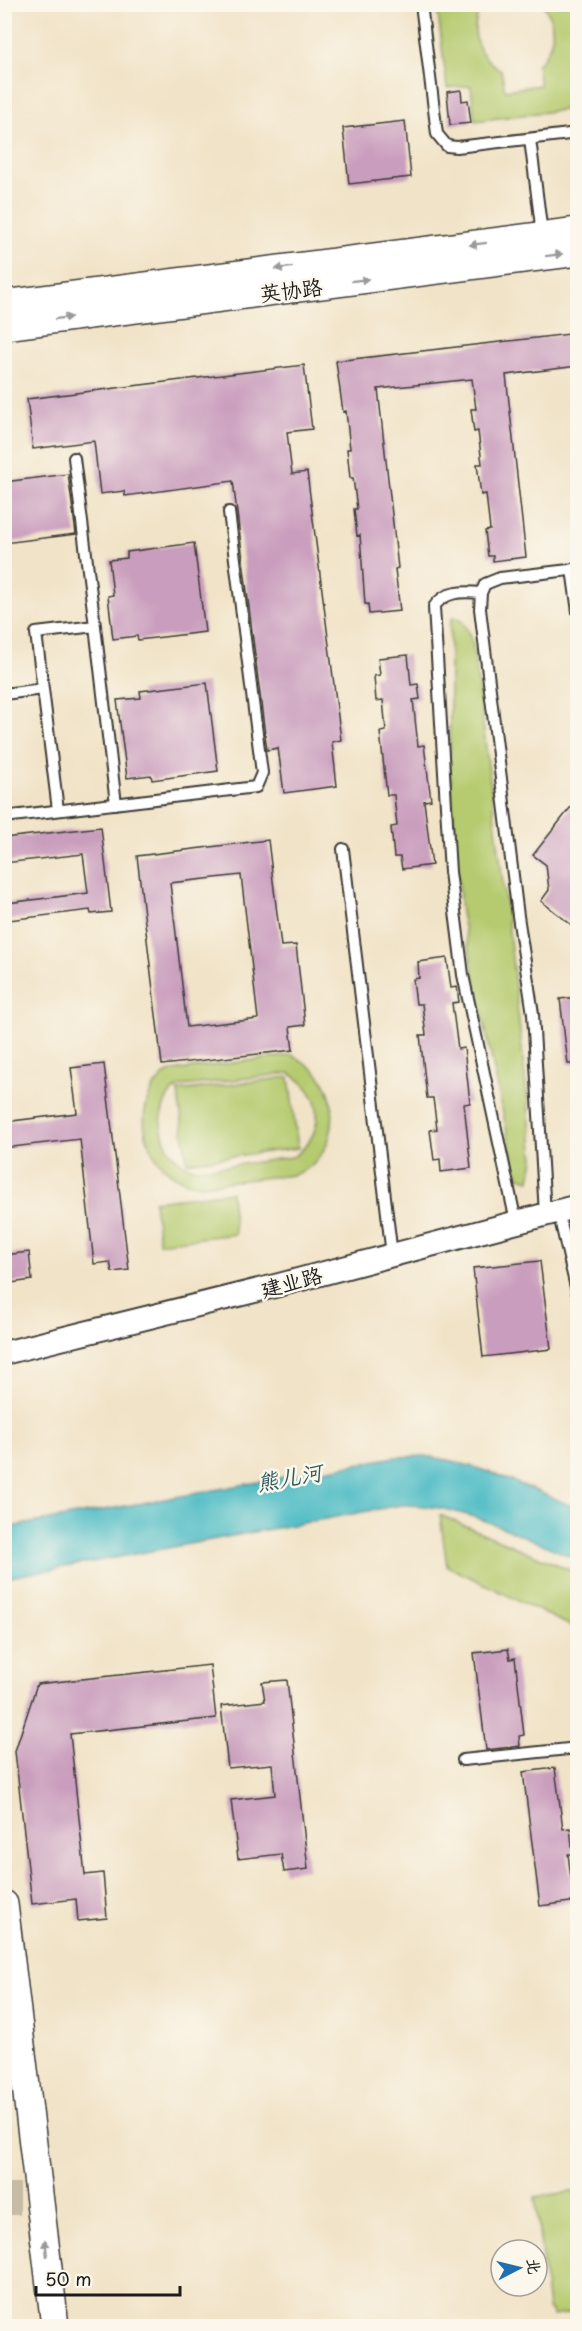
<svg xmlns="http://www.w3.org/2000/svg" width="582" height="2331" viewBox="0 0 582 2331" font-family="'Playpen Sans','LXGW WenKai TC',sans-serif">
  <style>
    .green { fill: #b6cb6f; stroke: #697446; stroke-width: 1.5; fill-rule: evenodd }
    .water { fill: #4dbcc5; stroke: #346c70; stroke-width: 1.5 }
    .building { fill: #c99dbd; fill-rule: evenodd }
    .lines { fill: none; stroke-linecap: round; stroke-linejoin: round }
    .secondary-tunnel { stroke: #c6bba5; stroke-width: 32; stroke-dasharray: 32 16; stroke-linecap: butt }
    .service-casing { stroke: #3c3a36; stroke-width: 14 }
    .minor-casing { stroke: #3c3a36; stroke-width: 26 }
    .tertiary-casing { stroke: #3c3a36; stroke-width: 30 }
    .service { stroke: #fff; stroke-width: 10 }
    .minor { stroke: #fff; stroke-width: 22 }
    .tertiary { stroke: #fff; stroke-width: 27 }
    .oneway { fill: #999 }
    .labels { text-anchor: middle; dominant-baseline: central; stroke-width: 5; stroke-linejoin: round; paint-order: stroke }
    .street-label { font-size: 21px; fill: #1c1c1c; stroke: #fbf7ec }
    .water-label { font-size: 22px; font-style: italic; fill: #305c60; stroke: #fbf7ec }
  </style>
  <rect width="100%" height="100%" fill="#fbf7ec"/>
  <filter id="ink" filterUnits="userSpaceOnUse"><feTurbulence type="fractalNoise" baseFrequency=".0167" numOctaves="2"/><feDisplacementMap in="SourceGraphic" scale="12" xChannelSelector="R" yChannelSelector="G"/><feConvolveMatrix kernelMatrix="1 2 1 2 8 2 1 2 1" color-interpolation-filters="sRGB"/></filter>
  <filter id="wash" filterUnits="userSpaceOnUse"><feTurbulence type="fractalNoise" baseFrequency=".008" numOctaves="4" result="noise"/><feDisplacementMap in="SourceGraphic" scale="24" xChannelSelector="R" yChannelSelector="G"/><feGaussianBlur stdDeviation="1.35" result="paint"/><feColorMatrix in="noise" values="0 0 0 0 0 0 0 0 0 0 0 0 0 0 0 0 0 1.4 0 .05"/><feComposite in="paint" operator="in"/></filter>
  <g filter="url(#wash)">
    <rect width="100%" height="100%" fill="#f1e3c7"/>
    <path class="green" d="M437,5H482C468,31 476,55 501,70L505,90L540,85L537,65C555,47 557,26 544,5H575L578,24L577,108L475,121L471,86L447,88Z
      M453,617C465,619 469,634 473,644L509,931L534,1159L530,1180L519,1177L511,1151L461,913L450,769V622Z
      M292,1055C304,1062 316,1069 324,1082C341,1111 333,1159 298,1173C290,1177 278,1176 270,1177C247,1180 224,1182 201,1185C150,1180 125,1114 162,1077C166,1073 174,1071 179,1070ZM289,1073C325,1093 327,1133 293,1157C273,1159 206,1171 191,1167C170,1160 159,1136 162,1115C164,1101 169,1091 182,1086Z
      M289,1077L298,1148L187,1162L178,1091Z
      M231,1192L235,1234L159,1243L154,1201Z
      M440,1515L577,1573V1629L447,1566Z
      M577,2191V2312L553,2316L548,2308L535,2197Z"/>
    <path class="water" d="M425,1456C478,1463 528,1488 577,1508V1559C522,1537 462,1503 401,1505L5,1578V1528L395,1457Z"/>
    <g id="blocks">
      <path class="building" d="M461,90L462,101L468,100L471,123L450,125L447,92Z
        M405,121L411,177L349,184L343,128Z
        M578,333V366L506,375L526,557L493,561V556H488L485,531L490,530L486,494L481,495L477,464H482L478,431L474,432L471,409H476L472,379L378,389L398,568L395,569L400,611L369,614L368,604H365L360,535L357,536L354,509H357L353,478H350L347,449H350L346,411L343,412L336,361Z
        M304,365L312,429L287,432L292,474L307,472L341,740L332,742L337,786L284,793L278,748L267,750L233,481L125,496L124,491L100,494L94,441L33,449L27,399Z
        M68,474L76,534L4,543V482Z
        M194,543L205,632L138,640L137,636L113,639L108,596L113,595L109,560L127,558V552Z
        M408,655L411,685L418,684L420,699L413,700L418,746L424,745L431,800L424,801L432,865L402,869L400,857H394L391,827L397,826L394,795H387L380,732L386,731L383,700L376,701L374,676L380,675L378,658Z
        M207,683L218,771L152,780L151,775L127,778L117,700L141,698L140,691Z
        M578,798V930L541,901L549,890L546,865L533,855Z
        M101,827L111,912L91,914L90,910L9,920L7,903L88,893L83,854L4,863V838Z
        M268,840L281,946L296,945L305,1025L290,1027L293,1050L162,1065L137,856ZM241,875L258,1019L187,1027L170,883Z
        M447,958L451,988L457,987L459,1002L452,1003L458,1049L464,1048L470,1103L464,1104L471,1168L441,1172L440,1159L434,1160L430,1130L437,1129L433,1098H427L420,1035H426L422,1004H416L413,979L419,978L418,962Z
        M578,997V1064H568L560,999Z
        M104,1064L129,1270L112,1272L110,1262L94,1264L80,1139L4,1148V1122L77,1113L71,1068Z
        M29,1252L32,1280L4,1284V1255Z
        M540,1261L551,1349L483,1357L473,1268Z
        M508,1649L510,1659L515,1658L524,1735L519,1736L520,1746L486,1750L474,1653Z
        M210,1665L216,1718L70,1734L85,1875L103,1873L107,1918L78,1921L76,1899L32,1904L15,1751L37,1684Z
        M287,1680L308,1869L284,1872L281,1854L238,1859L231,1800L275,1795L272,1764L228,1768L221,1706L265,1701L262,1682Z
        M555,1768L563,1829L570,1828L573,1854H568L572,1886L578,1885V1901L540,1906L523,1772Z"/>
    </g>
  </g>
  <g filter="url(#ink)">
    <use href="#blocks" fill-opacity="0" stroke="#3c3a36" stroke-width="1.5"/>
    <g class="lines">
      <path class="secondary-tunnel" d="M4,2183V2220"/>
      <g class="service-casing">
        <path id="service" d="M421,4L437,134L447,146L457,147L578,133
          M530,139L542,234
          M74,458L95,626
          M572,569L578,612
          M481,593C463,591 444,591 434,607L450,872L463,975L516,1222
          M43,689L58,810
          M4,694L43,689L36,633L95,626L116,804
          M4,817L256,787L262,773L229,512
          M343,849L392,1255
          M558,1211L578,1296
          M545,1214L533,1014L518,916L480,609L481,593L485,584L500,578L578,569
          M463,1760L578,1748"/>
      </g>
      <g class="minor-casing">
        <path id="minor" d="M4,1353L279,1285L578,1206"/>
      </g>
      <g class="tertiary-casing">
        <path id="tertiary" d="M4,304L578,231
          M4,326L578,252
          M4,1904L55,2326"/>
      </g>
      <use href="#service" class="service"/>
      <use href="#minor" class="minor"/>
      <use href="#tertiary" class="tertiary"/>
    </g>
    <defs><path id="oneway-solid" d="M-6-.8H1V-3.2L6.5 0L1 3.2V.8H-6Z" transform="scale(1.5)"/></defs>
    <g class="oneway">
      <use href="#oneway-solid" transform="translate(478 244) rotate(173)"/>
      <use href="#oneway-solid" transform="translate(554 255) rotate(-7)"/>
      <use href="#oneway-solid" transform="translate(284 268) rotate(173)"/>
      <use href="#oneway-solid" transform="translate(360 280) rotate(-7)"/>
      <use href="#oneway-solid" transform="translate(63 318) rotate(-7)"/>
      <use href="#oneway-solid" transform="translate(46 2248) rotate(-97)"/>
    </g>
  </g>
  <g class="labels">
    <g class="street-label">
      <text transform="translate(291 289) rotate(-7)">英协路</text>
      <text transform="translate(291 1281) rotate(-15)">建业路</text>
    </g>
    <g class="water-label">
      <text transform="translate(289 1476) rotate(-10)">熊儿河</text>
    </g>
  </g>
  <rect width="582" height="2331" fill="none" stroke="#fbf7ec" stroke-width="24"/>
  <g transform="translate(519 2268) rotate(83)"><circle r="28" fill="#fbf7ec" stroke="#a29f99" stroke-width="1.5"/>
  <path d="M0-4.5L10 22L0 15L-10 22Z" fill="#1f6fb2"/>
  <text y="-9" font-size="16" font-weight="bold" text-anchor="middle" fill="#1c1c1c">北</text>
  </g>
  <path d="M36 2286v9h144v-9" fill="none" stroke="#1c1c1c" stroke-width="3"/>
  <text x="45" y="2286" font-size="18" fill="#1c1c1c" stroke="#fbf7ec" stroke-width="4.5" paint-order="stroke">50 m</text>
</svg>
